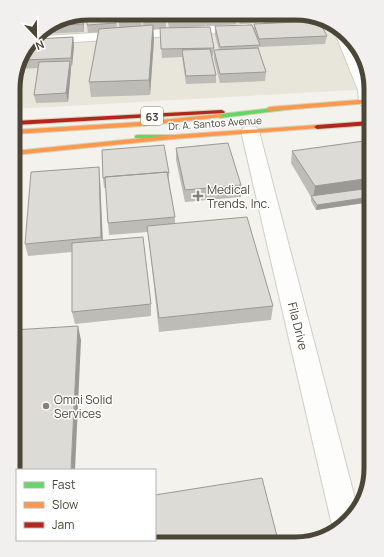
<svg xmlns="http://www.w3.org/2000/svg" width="384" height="557" viewBox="0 0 384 557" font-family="Manrope,sans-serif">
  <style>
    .residential { fill: #e8e5da }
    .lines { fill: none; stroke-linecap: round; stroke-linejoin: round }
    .street-casing { stroke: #cfcdc7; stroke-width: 2 }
    .fast-casing { stroke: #d7d2b9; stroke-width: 2 }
    .slow-casing { stroke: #d7d2b9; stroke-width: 2 }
    .jam-casing { stroke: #d7d2b9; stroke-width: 2 }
    .street { fill: #fdfdfc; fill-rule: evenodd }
    .fast { fill: #63d668; fill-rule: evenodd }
    .slow { fill: #ff974d; fill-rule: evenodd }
    .jam { fill: #b3261e; fill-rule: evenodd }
    .wall { fill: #bebcb7; fill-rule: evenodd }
    .shaded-wall { fill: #9b9995 }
    .building { fill: #dddbd5; stroke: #9b9995 }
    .poi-dot { fill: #868277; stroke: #fff; stroke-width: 1.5 }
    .labels { text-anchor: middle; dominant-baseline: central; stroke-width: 3; stroke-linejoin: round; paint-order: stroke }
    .far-street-label { font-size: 10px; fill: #4b4637; stroke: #fff }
    .shield { fill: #fff; stroke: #817e73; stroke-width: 1 }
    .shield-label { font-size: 11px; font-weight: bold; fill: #4b4637 }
    .poi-label { font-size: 12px; fill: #4b4637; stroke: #fff; text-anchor: start }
    .street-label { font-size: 12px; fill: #4b4637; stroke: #fff }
    .rim { fill: none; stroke: #4b4637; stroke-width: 5 }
  </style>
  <rect width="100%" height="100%" fill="#f3f2ed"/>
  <path class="residential" d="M89,13L305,14L341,29L363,55L371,89L14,109V79L39,32Z"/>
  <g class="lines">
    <g class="street-casing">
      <path id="street" d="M319,19L332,25L327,27L290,29L285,28L283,25L285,22Z
        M246,24L251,25L253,28L251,31L43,44L38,43L36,40L38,37L43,36Z
        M335,26C352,33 367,68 371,87C372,93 371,100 371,106L361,105L359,102L358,90L333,28Z
        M250,126L256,127L259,131L358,510L335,531L331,521L241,131L244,127Z"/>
    </g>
    <g class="fast-casing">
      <path id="fast" d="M291,106L294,108L293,109L220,118L217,116L220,114Z
        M137,135H173L177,137L173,139L135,138V136Z"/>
    </g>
    <g class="slow-casing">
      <path id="slow" d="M371,99V103L269,111L266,109L269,107Z
        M220,114L222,115V117L141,126L14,134V130L141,122Z
        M317,125L319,126V128L173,139L14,155V151L173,135Z"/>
    </g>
    <g class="jam-casing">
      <path id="jam" d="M222,110L225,112L224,113L14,125V121Z
        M371,121V125L317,129L314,127L317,125Z"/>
    </g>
    <use href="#street" class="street"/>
    <use href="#fast" class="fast"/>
    <use href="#slow" class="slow"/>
    <use href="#jam" class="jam"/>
  </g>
  <path class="wall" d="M89,13H140L142,26H143L142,13H164L166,21V28H169L166,13H235L236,16V24L206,26L205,23V26L172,28L214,48L213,56H212L216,75V83L186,84L182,57L162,58L160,29L153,30L154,39L150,95L91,97L89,82L98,32L88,33L87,25V15H83L84,32L41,34L40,31ZM116,13H118L119,27H117Z
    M236,13L255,14L257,19V23L240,24Z
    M260,14H305L311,16V20L290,21L287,16L286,22L327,36L325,44L259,47V51L266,72L265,81L220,83L214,59V50H219L215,35V26L254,28V24L264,23Z
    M73,37L74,46L72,66L71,67V69L68,102L36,103L34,95L38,68L19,69L35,39Z
    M369,144H371V202L316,210L311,201V197L291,163L292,151L368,146Z
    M176,148L241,185V197L185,202L176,160Z
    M169,173V183L175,217V224L273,306L271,320L159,332L148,232L109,235L108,223L106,188H104L103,178Z
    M100,179L103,240L151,304V316L75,324L72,312V252L28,256L25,244Z"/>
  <path class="shaded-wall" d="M83,15L84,19V32L83,24Z
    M153,25L154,39L150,95L149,80Z
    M73,37L74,46L72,66L71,58Z
    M70,61L71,69L68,102L66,93Z
    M99,167L100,179L103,250L101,237Z
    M371,178V189L313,199L315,186Z
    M371,197V202L316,210L317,205Z
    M78,326L81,340L75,470H71Z"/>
  <path class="building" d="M89,13H116V23L87,25V14Z
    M118,13H140L142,21L119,22Z
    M142,13H164L166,21L144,22Z
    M167,13H204L205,18L169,20Z
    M205,13H235L236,16L206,18Z
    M238,13L255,14L257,19L240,20Z
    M264,14H287L265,16Z
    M288,14H305L311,16L290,17Z
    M83,15V24L56,25Z
    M319,21L327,36L259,39L254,24Z
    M153,25L149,80L89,82L99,29Z
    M252,25L260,45L220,47L215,26Z
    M210,27L214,48L161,49L160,28Z
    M73,37L71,58L24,60L35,39Z
    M258,48L266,72L220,74L214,50Z
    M210,49L216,75L186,76L182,50Z
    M70,61L66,93L34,95L39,62Z
    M364,141L371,150V178L315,186L292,151Z
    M228,143L241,185L185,190L176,148Z
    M164,145L169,173H168L167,172L105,177V178H103L102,150Z
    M99,167L101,237L25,244L31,172Z
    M167,172L175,217L108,223L105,177Z
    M371,188V197L317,205L311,196Z
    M247,217L273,306L159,318L147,226Z
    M143,237L151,304L72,312V243Z
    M78,326L71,470H17V486L13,468V330Z
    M262,478L279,544L108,543L107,540H155V495Z"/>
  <g class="poi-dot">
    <path d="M196 190h4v4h4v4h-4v4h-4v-4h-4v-4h4z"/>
    <circle cx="46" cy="406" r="4"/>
  </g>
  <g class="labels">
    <g class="far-street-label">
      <text transform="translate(215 123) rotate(-4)">Dr. A. Santos Avenue</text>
    </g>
    <rect class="shield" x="141" y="107" width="22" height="18" rx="3"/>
    <g class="shield-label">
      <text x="152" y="116">63</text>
    </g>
    <g class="poi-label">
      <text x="207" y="189">Medical<tspan x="207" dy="14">Trends, Inc.</tspan></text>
      <text x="54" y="399">Omni Solid<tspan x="54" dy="14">Services</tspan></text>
    </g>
    <g class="street-label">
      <text transform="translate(298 326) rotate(76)">Fila Drive</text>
    </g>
  </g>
  <path d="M0 0H384V557H0ZM89 20H295A69 69 0 0 1 364 89V468A69 69 0 0 1 295 537H89A69 69 0 0 1 20 468V89A69 69 0 0 1 89 20Z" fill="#f1f0ef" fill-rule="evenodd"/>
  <path class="rim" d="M89 20H295A69 69 0 0 1 364 89V468A69 69 0 0 1 295 537H89A69 69 0 0 1 20 468V89A69 69 0 0 1 89 20Z"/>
  <rect x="16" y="469" width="140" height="72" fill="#ffffff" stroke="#b7b5af"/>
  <rect x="24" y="482" width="20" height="6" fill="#63d668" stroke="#b7b5af"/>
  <text x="52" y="489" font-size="12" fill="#4b4637">Fast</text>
  <rect x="24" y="502" width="20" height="6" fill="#ff974d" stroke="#b7b5af"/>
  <text x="52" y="509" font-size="12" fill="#4b4637">Slow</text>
  <rect x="24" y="522" width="20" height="6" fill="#b3261e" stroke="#b7b5af"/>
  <text x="52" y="529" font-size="12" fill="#4b4637">Jam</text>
  <g transform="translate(36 36) rotate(158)" stroke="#ffffff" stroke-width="3" paint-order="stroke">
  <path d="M0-3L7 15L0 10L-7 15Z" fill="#4b4637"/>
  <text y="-6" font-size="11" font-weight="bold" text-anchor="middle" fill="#4b4637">N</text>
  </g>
</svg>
